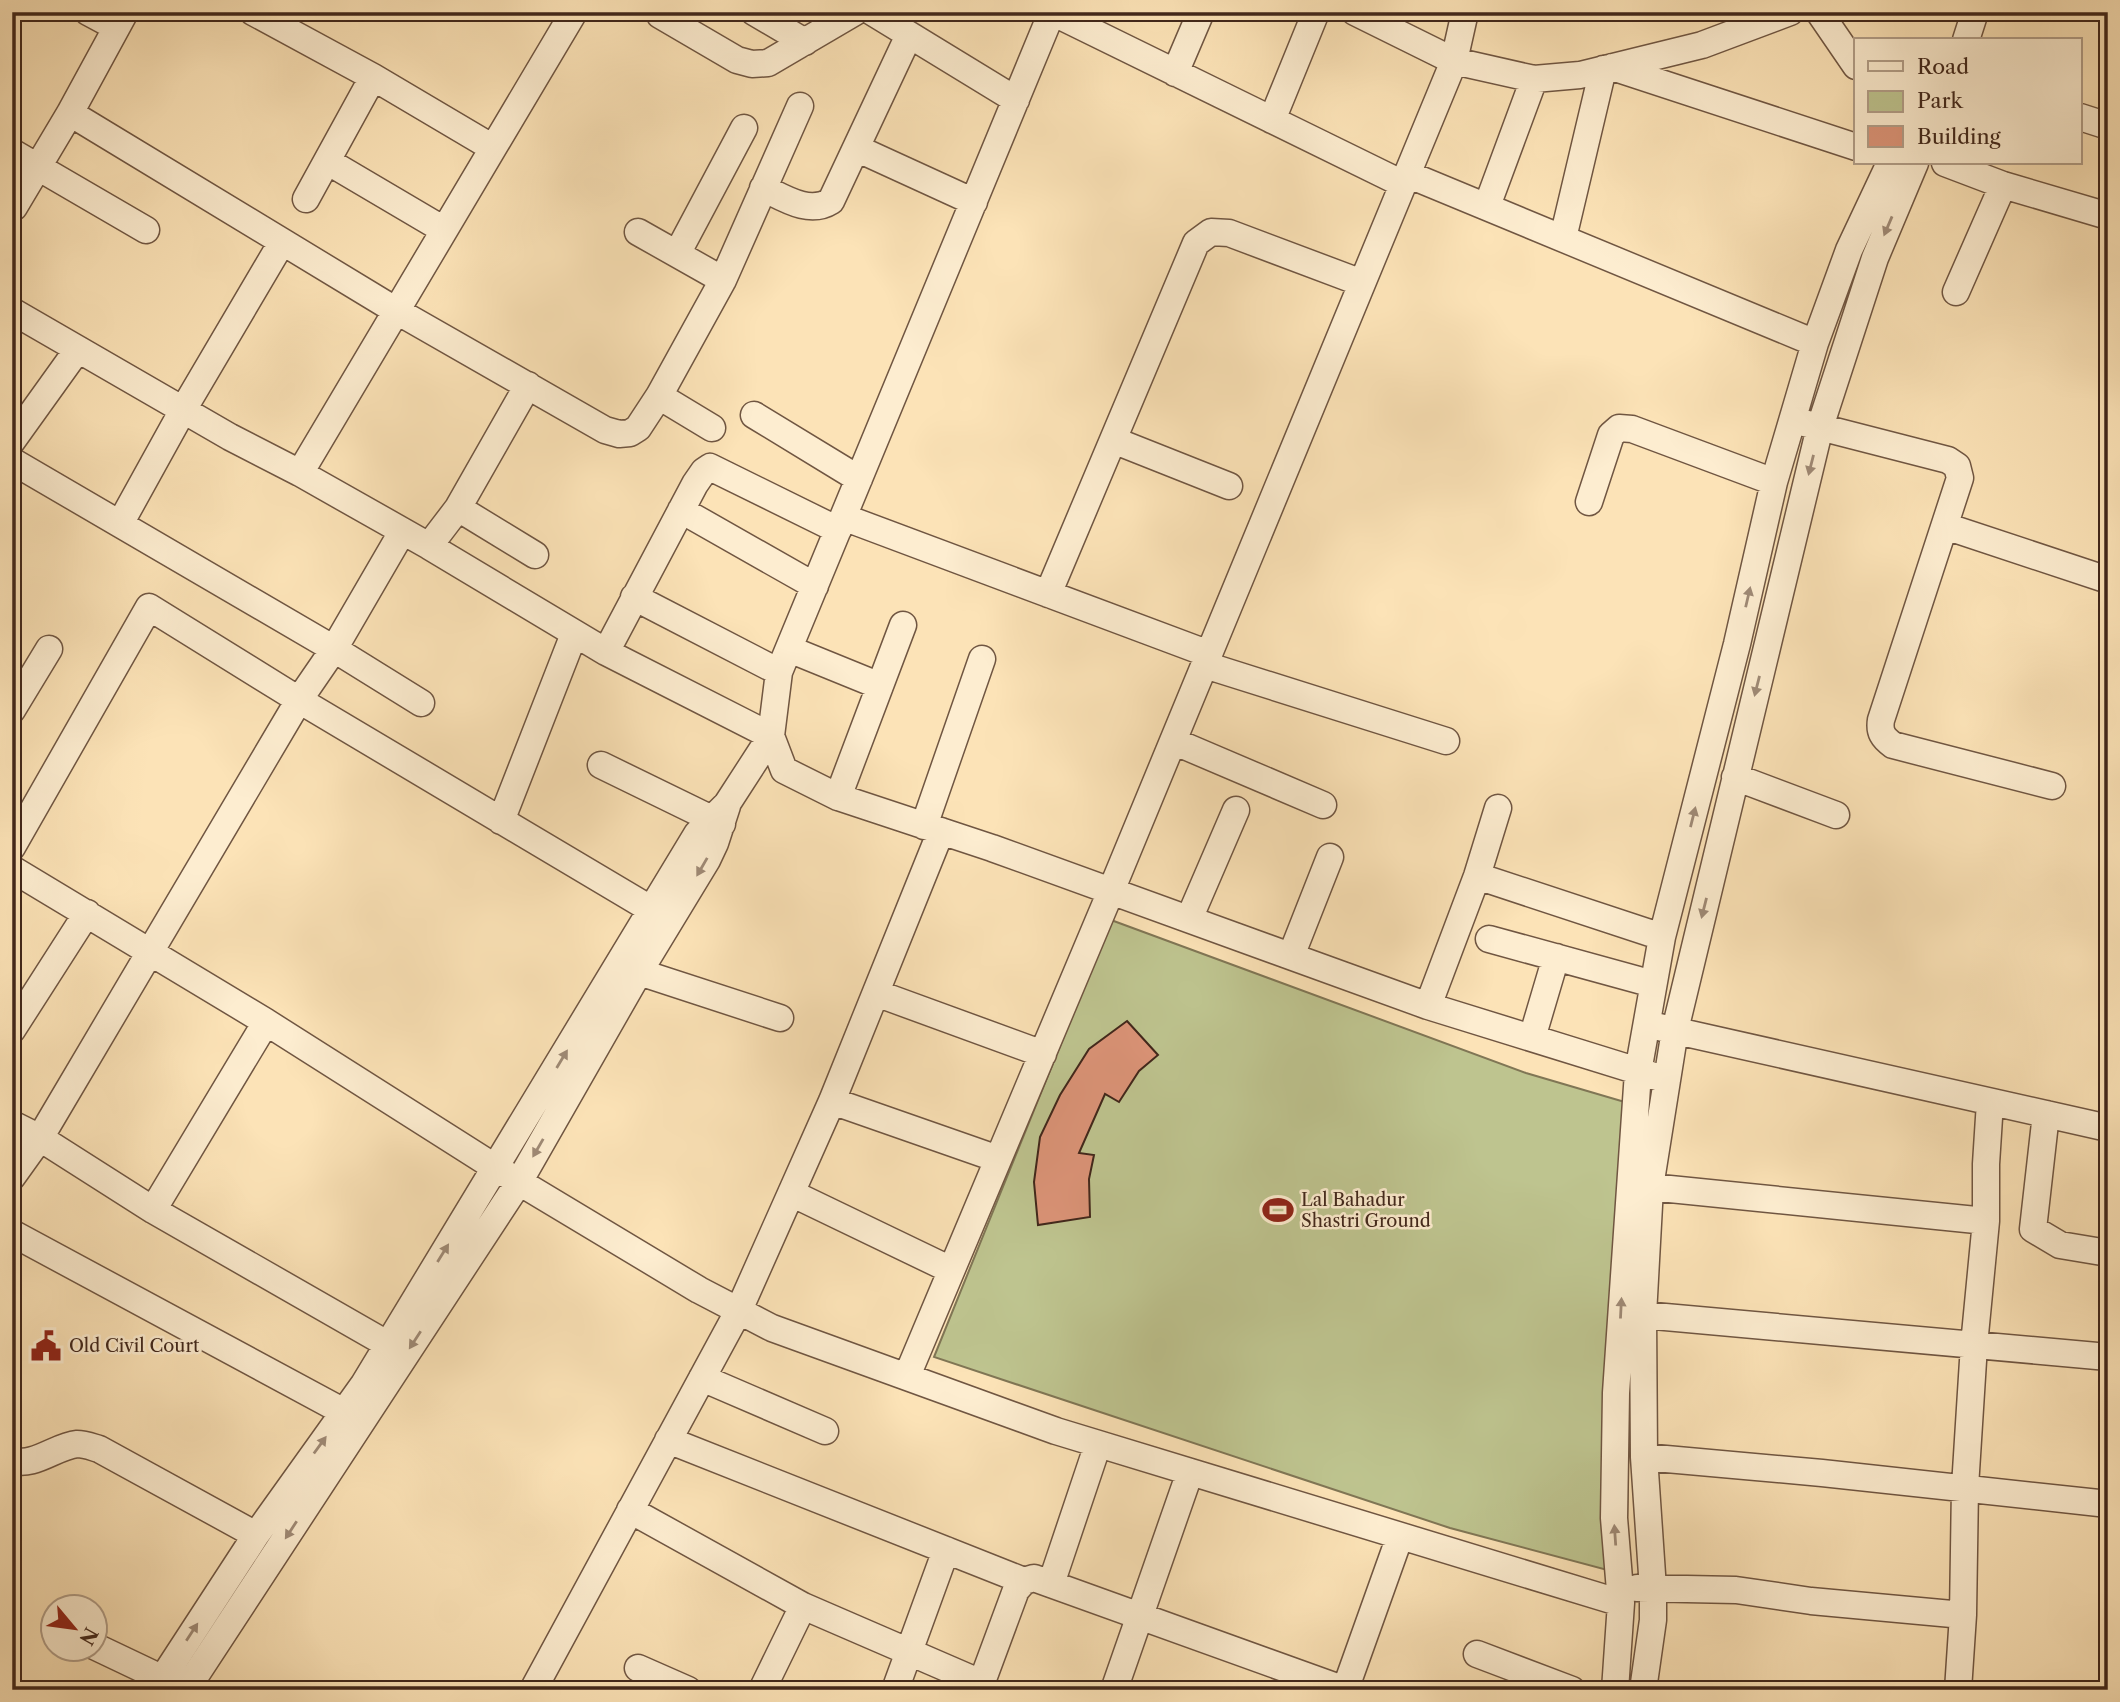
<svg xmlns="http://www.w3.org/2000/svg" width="2120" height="1702" viewBox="0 0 2120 1702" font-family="'Libre Caslon Text',serif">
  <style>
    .green { fill: #bec48f; stroke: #807655; stroke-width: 2 }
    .building { fill: #dc9478; stroke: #41271b; stroke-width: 2 }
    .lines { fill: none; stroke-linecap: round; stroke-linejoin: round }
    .minor-casing { stroke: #705642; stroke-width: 29 }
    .minor { stroke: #fdedd0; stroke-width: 26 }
    .oneway { fill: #9f8a76 }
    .labels { text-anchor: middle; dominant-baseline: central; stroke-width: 5; stroke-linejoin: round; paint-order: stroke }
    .poi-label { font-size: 18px; fill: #41271b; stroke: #fdedd0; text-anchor: start }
  </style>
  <rect width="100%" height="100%" fill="#fce3b7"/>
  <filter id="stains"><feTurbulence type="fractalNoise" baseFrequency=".00286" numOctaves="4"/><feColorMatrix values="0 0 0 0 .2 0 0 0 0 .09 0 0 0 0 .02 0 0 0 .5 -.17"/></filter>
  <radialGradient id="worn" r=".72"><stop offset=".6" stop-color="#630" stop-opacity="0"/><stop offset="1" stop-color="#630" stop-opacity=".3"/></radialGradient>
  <path class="green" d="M1111,920L1526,1073L1635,1105L1626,1575L1450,1528L934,1357Z"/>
  <path class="building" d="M1127,1021L1158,1055L1139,1071L1119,1102L1105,1094L1079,1153L1094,1155L1089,1179L1090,1217L1038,1225L1034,1182L1040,1137L1060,1095L1089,1049Z"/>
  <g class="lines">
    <g class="minor-casing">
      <path id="minor" d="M88,12L116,27
        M253,12L373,77L493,148
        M754,12L805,42
        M872,12L1016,100
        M1052,12L1403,184
        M1355,12L1454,61L1534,79L1580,75L1702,45L1790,12
        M1819,12L1856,66
        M660,15L737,60L752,64L768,63L855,12
        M1966,40L1975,12
        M1612,67L1856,147
        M1175,73L1201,12
        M70,113L395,310L605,430L619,434L630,433L638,428L659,396L723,280L800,106
        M2080,117L2108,126
        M1272,120L1316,12
        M856,148L974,202
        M12,152L146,230
        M327,161L444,230
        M1945,163L2003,185L2108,216
        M1407,174L1815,343
        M763,188C784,198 809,215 831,201L909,35
        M306,199L373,77
        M1487,206L1534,79
        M14,207L70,113L125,12
        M638,232L723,280
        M1563,238L1603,69
        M677,254L744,128
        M1956,292L2003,185
        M12,311L230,437L300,473L429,546L606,652L771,736L784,770L838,797L992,848L1428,1006L1667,1080
        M659,396L712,428
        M754,415L859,479
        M1804,423L1948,460L1957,466L1960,478L1881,720C1879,732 1883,738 1893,745L2052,786
        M1113,440L1229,486
        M12,441L78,349
        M12,461L334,649L421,703
        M300,473L574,12
        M1589,502L1611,435L1619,428L1632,429L1774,482
        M458,508L535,555
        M681,510L815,586
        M843,517L1209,654
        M120,524L183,410L282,242
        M1945,526L2108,580
        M429,546L458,508L528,385
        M1048,594L1196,243L1211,232L1229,233L1362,283
        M634,597L779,672
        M789,649L880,686
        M606,652L695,484L704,471L710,467L838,530
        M1205,665L1446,741
        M12,710L49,649
        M1173,741L1323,805
        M601,765L722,824
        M1735,777L1836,815
        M838,797L903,625
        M501,821L574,634
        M924,826L982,659
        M12,847L149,607L299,700L652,910
        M12,869L266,1022L496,1168L699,1290L772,1328L1056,1431L1621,1603
        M1477,876L1662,937
        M1189,919L1236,810
        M1489,939L1653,984
        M1291,956L1330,857
        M639,972L780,1018
        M876,993L1043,1054
        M1428,1006L1477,876L1498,808
        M1659,1027L2108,1128
        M12,1030L87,913
        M1532,1038L1556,957
        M832,1101L998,1159
        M2046,1114L2033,1229L2060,1245L2108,1253
        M12,1124L40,1138L153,1210L387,1344
        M12,1177L40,1138L299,700L334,649L402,532
        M1650,1187L1986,1221
        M791,1193L951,1270
        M153,1210L266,1022
        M12,1233L344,1412
        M1643,1315L2108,1357
        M907,1376L1111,891L1454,61L1465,12
        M702,1378L825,1431
        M668,1440L1024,1581
        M1644,1457L1822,1473L2108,1504
        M12,1460C33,1468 56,1446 77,1444C85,1444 92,1447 99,1449L256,1535
        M630,1510L803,1606L762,1690
        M1051,1584L1098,1444
        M1637,1588L1736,1590L1811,1601L1963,1615
        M803,1606L981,1683
        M94,1646L176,1685
        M1477,1654L1572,1690
        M638,1668L688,1690
        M155,1690L256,1535L364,1384L697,834L727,804L771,736L779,672L1052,12
        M186,1690L519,1182L639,972L707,860L715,843L727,806
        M533,1690L739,1310L832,1101L941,831
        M895,1690L946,1550
        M979,1690L1016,1590L1024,1581L1034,1578L1345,1690
        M1114,1690L1190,1472
        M1345,1690L1400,1536
        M1615,1690L1621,1603L1614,1518L1616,1393L1638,1072L1662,937L1737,644L1774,482L1815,343L1849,250L1890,163
        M1643,1690L1653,1620V1589L1644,1457L1643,1315L1650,1187L1675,1030L1820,427L1875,258L1915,163
        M1958,1690L1963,1615L1965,1487L1974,1345L1986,1221V1164L1990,1102"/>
    </g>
    <use href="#minor" class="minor"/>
  </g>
  <defs><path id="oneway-solid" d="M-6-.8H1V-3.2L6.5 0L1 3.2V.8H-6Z" transform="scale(1.75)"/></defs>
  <g class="oneway">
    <use href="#oneway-solid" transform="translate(1888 226) rotate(113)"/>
    <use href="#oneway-solid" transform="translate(1811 465) rotate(104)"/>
    <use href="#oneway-solid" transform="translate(1748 597) rotate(-77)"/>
    <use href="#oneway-solid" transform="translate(1757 686) rotate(104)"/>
    <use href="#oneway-solid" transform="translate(1693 817) rotate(-76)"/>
    <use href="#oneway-solid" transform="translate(702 867) rotate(120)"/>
    <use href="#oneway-solid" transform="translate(1704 908) rotate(104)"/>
    <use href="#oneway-solid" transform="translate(562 1059) rotate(-59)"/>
    <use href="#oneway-solid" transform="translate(538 1148) rotate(120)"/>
    <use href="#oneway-solid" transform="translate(443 1253) rotate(-58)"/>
    <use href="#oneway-solid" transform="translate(1621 1308) rotate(-87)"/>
    <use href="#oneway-solid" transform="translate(415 1340) rotate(123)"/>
    <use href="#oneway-solid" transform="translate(320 1445) rotate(-54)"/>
    <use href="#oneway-solid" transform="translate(291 1530) rotate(123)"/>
    <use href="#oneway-solid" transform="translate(1615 1535) rotate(-94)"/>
    <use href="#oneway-solid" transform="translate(192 1632) rotate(-57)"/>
  </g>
  <defs>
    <g id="stadium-bare" transform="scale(2.415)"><path d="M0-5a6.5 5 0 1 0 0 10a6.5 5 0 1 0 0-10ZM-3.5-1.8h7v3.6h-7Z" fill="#8f2418" stroke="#fdedd0" stroke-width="2.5" paint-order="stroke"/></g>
    <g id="civic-bare" transform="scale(2.415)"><path d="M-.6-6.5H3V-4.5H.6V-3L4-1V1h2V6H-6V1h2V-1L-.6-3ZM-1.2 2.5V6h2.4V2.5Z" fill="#8f2418" stroke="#fdedd0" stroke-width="2.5" paint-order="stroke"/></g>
  </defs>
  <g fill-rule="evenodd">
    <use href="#stadium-bare" x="1278" y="1210"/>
    <use href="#civic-bare" x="46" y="1346"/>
  </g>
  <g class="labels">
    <g class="poi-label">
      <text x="1301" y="1200">Lal Bahadur<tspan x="1301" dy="21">Shastri Ground</tspan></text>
      <text x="69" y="1346">Old Civil Court</text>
    </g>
  </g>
  <rect width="2120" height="1702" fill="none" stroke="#fce3b7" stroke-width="42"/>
  <rect x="14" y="14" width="2092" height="1674" fill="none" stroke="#41271b" stroke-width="3.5"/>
  <rect x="21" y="21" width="2078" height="1660" fill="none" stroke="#41271b" stroke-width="2"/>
  <rect x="1854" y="38" width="228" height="126" fill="#fdedd0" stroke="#b29e88" stroke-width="2"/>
  <rect x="1868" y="61" width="35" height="10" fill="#fdedd0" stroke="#b29e88" stroke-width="2"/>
  <text x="1917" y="74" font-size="21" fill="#41271b">Road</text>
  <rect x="1868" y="91" width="35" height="21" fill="#bec48f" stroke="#b29e88" stroke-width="2"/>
  <text x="1917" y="108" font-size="21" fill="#41271b">Park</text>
  <rect x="1868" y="126" width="35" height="21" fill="#dc9478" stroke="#b29e88" stroke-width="2"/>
  <text x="1917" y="144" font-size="21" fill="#41271b">Building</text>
  <g transform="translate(74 1628) rotate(119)"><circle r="33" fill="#fdedd0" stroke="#b29e88" stroke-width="2"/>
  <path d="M0-5L12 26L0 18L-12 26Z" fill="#8f2418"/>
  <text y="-10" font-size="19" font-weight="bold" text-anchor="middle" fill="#41271b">N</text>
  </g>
  <rect width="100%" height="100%" filter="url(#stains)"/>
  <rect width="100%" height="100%" fill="url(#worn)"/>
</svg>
